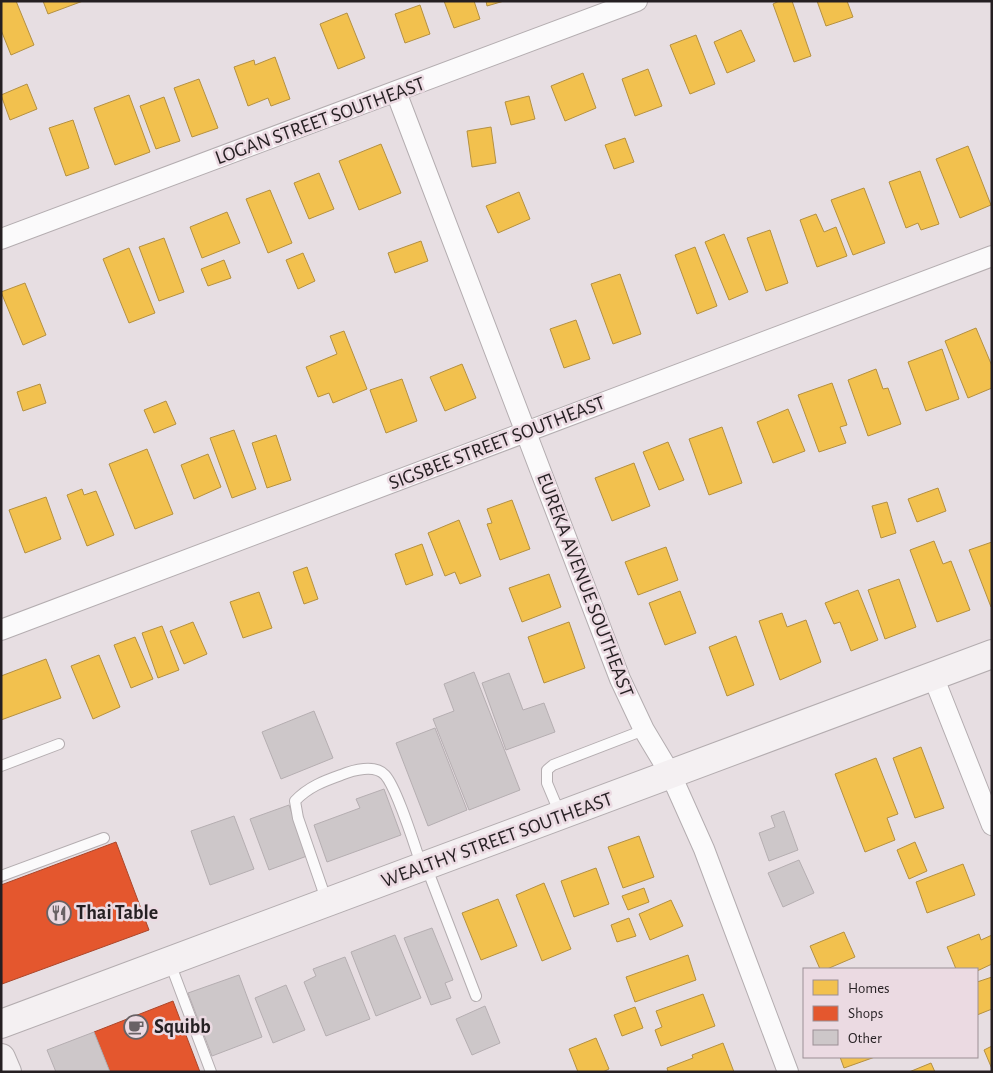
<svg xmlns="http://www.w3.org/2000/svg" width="993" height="1073" viewBox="0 0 993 1073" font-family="'Alegreya Sans',sans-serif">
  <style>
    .homes { fill: #f2c14e; stroke: #b49041 }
    .shops { fill: #e4572e; stroke: #ab462a }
    .building { fill: #cdc7c9; stroke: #b5aeb1 }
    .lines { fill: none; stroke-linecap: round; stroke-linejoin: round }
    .lane-casing { stroke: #b4adb0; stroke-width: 12 }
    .street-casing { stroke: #b4adb0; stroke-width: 22 }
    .secondary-casing { stroke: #b4adb0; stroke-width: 30 }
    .lane { stroke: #fbfafb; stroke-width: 10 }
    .street { stroke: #fbfafb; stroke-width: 20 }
    .secondary { stroke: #f4f0f2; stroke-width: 28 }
    .labels { text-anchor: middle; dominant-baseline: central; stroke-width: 5; stroke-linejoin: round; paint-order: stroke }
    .street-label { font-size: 20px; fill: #251f22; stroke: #ebdae2 }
    .poi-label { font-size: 20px; font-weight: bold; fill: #251f22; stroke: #ebdae2; text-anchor: start }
  </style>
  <rect width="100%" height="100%" fill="#e7dee2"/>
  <path class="homes" d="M1,1H16L34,45L11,55L1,30Z
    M43,1H83L48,14Z
    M444,1H474L480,19L454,28Z
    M486,1H504L487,6Z
    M779,1H792L811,56L794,62L773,4Z
    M817,1H847L853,17L826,26Z
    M420,5L430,34L405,43L395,14Z
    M347,13L365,58L338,69L320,24Z
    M741,30L755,61L727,73L714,42Z
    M696,35L715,84L690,94L670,45Z
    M275,57L290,99L271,106L268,98L248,106L234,67L254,60L255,65Z
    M648,69L662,106L635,116L622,79Z
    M583,73L596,108L565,121L551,86Z
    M199,79L218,128L192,137L174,88Z
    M27,84L37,109L10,120L1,95Z
    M129,95L150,152L115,165L94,108Z
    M529,96L535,119L511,125L505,102Z
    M164,97L180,141L156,149L140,106Z
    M73,120L89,168L66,176L49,128Z
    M491,127L496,163L472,167L467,131Z
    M625,138L634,162L614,169L605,145Z
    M381,144L401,193L359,210L339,161Z
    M968,146L991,205L960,218L936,159Z
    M920,171L939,224L921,230L918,223L906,228L889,182Z
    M319,173L334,209L309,219L294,183Z
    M864,188L885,243L853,255L831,200Z
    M270,190L292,243L268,253L246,199Z
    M519,192L530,219L498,233L486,206Z
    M227,212L240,243L202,258L190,227Z
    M816,214L824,232L836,227L847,256L817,267L800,220Z
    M770,230L788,283L766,291L747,238Z
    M724,234L748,292L729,300L705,242Z
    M164,238L184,292L159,301L139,247Z
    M421,241L428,261L395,273L388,253Z
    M695,247L717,306L697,314L675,255Z
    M129,248L155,313L129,323L103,259Z
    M303,253L315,281L298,289L286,260Z
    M224,260L231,278L208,286L201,269Z
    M620,274L641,334L613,344L591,284Z
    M25,283L46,335L23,345L1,292Z
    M576,320L590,359L564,368L550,329Z
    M976,328L992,366V388L968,398L945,341Z
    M344,331L367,389L333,403L329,393L318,397L306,367L337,354L330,336Z
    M942,349L959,399L926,411L908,362Z
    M462,364L476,398L445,411L430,377Z
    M876,369L883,389L888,388L901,424L868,436L848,380Z
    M402,379L417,421L386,433L370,390Z
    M832,383L847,425L840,427L846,443L819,452L798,395Z
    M40,384L46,403L23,411L17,392Z
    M166,401L176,424L154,433L144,410Z
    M788,409L805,451L773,463L757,422Z
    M722,427L742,483L709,495L689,439Z
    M234,430L256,489L232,498L210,438Z
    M276,435L291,480L267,488L252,443Z
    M668,442L684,480L659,490L643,452Z
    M147,449L173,514L135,529L109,464Z
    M208,454L221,487L194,499L181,465Z
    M634,463L650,506L612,521L595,478Z
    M938,488L946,511L917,522L908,499Z
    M82,489L84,495L96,491L114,535L87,546L67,495Z
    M46,497L61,539L25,553L9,510Z
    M512,500L530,549L500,560L487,524L492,523L487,509Z
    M887,502L896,533L881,538L872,506Z
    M459,520L481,576L460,584L455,572L445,576L428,533Z
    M934,541L943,564L951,561L970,610L937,622L910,550Z
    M992,542V607H991L969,550Z
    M422,544L433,575L406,585L395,554Z
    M666,547L678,580L638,595L625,562Z
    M307,567L318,599L304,604L293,572Z
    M549,574L561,607L522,622L509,588Z
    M899,579L916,627L885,639L868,590Z
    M858,590L878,640L851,651L840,622L834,624L825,603Z
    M680,591L696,633L665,645L649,603Z
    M259,592L272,628L243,638L230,602Z
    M782,613L787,627L806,620L821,662L780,680L759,621Z
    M193,622L207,654L184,664L170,631Z
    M569,622L585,668L544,683L528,637Z
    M162,626L179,670L158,678L142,633Z
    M736,636L754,685L727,696L709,647Z
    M135,637L153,679L131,688L114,645Z
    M99,655L120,707L93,719L71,666Z
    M46,659L61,698L1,720V676Z
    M921,747L944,808L915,818L893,758Z
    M876,758L898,814L887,818L895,840L865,852L835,774Z
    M639,836L654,877L623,888L608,847Z
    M915,842L927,871L909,879L897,850Z
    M963,864L975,895L927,913L916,882Z
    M596,868L609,904L574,917L561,881Z
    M544,883L571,949L542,961L516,895Z
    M644,888L649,902L628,910L622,896Z
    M498,899L517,946L481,960L462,913Z
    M671,900L683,926L650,940L639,914Z
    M629,918L636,936L617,942L611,925Z
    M844,932L855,957L827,969H820L810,946Z
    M979,934L981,940L992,935V964L977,971L956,969L947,947Z
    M688,955L696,980L635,1002L626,977Z
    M992,977V1009L977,1015V982Z
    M703,994L715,1026L661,1046L655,1030L662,1027L656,1011Z
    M635,1007L643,1028L622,1036L614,1015Z
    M596,1038L609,1069L603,1072H578L569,1049Z
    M723,1043L734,1072H668L667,1068L693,1058L692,1055Z
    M992,1046V1069L984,1050Z
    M840,1057H875L844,1068Z
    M931,1063L935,1072H909Z"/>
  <path class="shops" d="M116,842L149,930L2,984L1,885Z
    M173,1001L200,1072H110L94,1032Z"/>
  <path class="building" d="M474,672L520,790L469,810L433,719L454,711L444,684Z
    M509,673L523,710L544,703L555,732L506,750L482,683Z
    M314,711L333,758L281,779L262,732Z
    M435,728L467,810L428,826L396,743Z
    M384,789L401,835L327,862L314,825L360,808L356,799Z
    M289,805L307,856L269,870L250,819Z
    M784,811L798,850L769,861L759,833L775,827L771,816Z
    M234,816L254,869L210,885L191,831Z
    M799,860L814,893L783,907L768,873Z
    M432,928L453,980L445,983L451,998L431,1005L404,938Z
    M395,935L421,998L376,1016L351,952Z
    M345,957L370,1019L326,1036L304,982L316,976L313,969Z
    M239,975L262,1037L212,1056L188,993Z
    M286,985L305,1030L273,1043L255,998Z
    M485,1006L500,1043L472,1055L456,1019Z
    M94,1032L110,1072H56L47,1050Z"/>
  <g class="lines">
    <g class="lane-casing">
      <path id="lane" d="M1,766L59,744
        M560,814L547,783V770L553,765L644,730
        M426,866L476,996
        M1,876L104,838
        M327,902L298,818L295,801C308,787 324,781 341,775C353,770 375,764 385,775C397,788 415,847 422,867
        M170,963L211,1072"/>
    </g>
    <g class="street-casing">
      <path id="street" d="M396,92L620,679L644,730L671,775L704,849L788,1072
        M1,239L637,1
        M1,630L992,256
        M933,676L992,825"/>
    </g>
    <g class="secondary-casing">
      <path id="secondary" d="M1,1024L992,654
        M1,1058L7,1072"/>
    </g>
    <use href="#lane" class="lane"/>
    <use href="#street" class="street"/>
    <use href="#secondary" class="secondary"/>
  </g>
  <defs>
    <g id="restaurant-ring" transform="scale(1.25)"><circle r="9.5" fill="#ebdae2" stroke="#696265" stroke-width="1.5"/><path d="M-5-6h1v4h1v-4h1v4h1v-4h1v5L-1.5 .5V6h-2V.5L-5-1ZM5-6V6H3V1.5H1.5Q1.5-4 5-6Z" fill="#696265"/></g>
    <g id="cafe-ring" transform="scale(1.25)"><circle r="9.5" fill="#ebdae2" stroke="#696265" stroke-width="1.5"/><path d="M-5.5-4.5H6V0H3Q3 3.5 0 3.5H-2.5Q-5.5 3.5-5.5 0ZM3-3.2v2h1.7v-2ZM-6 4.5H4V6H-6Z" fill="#696265"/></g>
  </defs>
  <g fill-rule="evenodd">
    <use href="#restaurant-ring" x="59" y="913"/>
    <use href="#cafe-ring" x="136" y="1027"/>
  </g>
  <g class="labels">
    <g class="street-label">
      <text transform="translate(320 121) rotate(-20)">LOGAN STREET SOUTHEAST</text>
      <text transform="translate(497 443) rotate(-21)">SIGSBEE STREET SOUTHEAST</text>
      <text transform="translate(585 585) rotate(69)">EUREKA AVENUE SOUTHEAST</text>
      <text transform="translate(497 840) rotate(-20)">WEALTHY STREET SOUTHEAST</text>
    </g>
    <g class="poi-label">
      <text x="76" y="913">Thai Table</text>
      <text x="154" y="1027">Squibb</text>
    </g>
  </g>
  <rect width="993" height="1073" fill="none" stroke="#251f22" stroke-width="5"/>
  <rect x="803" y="968" width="175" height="90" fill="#ebdae2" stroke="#9c8f95"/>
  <rect x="813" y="980" width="25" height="15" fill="#f2c14e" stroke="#9c8f95"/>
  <text x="848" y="993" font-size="15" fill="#251f22">Homes</text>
  <rect x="813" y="1006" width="25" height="15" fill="#e4572e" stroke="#9c8f95"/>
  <text x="848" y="1018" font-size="15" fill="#251f22">Shops</text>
  <rect x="813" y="1030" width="25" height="15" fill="#cdc7c9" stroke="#9c8f95"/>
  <text x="848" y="1043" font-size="15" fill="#251f22">Other</text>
</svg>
